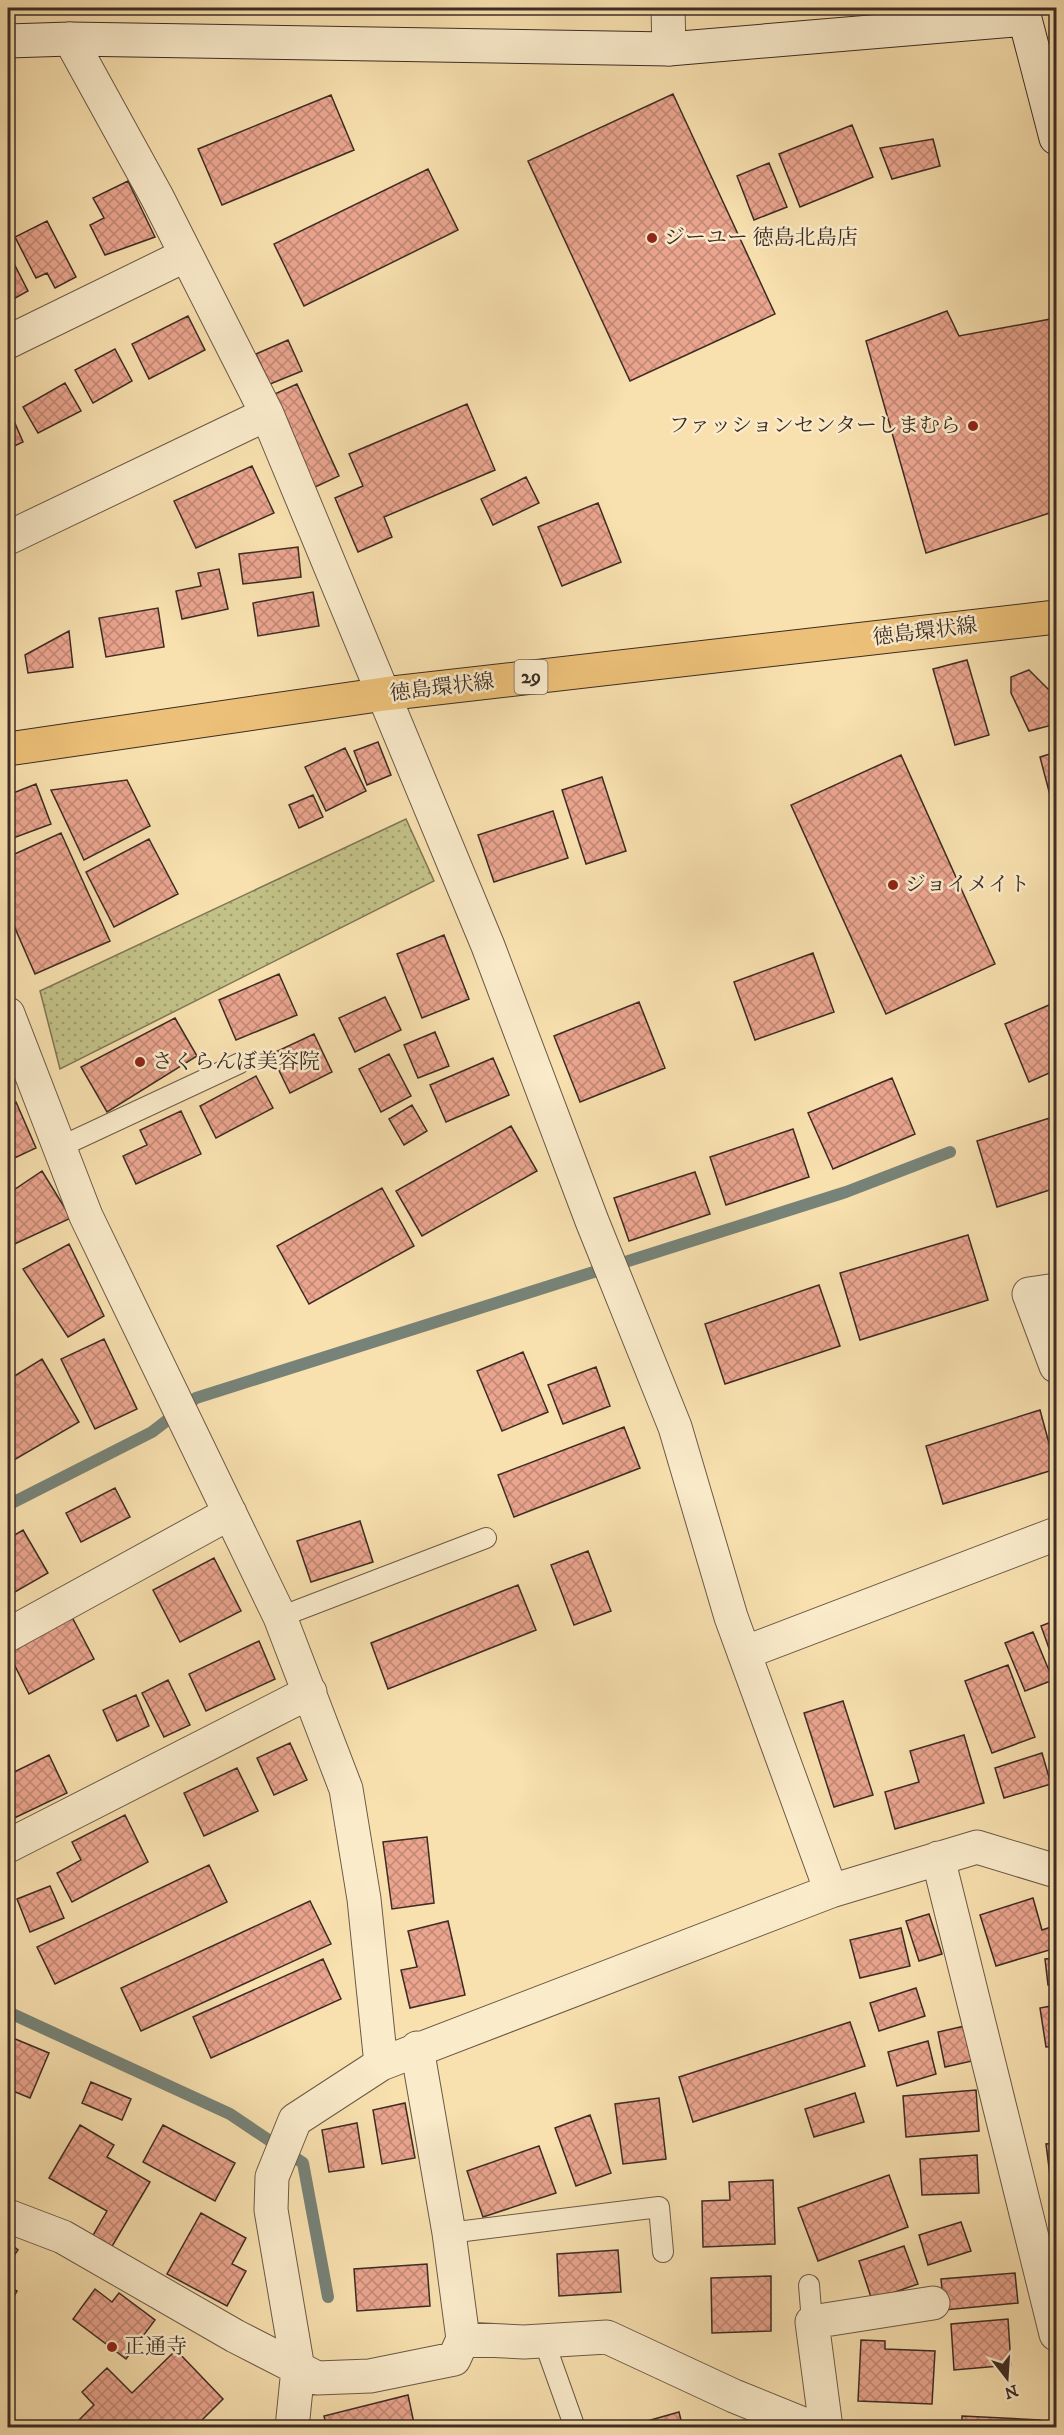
<svg xmlns="http://www.w3.org/2000/svg" width="1064" height="2435" viewBox="0 0 1064 2435" font-family="'IM FELL DW Pica','Noto Serif JP',serif">
  <style>
    .grass { fill: url(#grass-dots); stroke: #7f7656; stroke-width: 1.5 }
    .lines { fill: none; stroke-linecap: round; stroke-linejoin: round }
    .stream { stroke: #778378; stroke-width: 12 }
    .building { fill: url(#building-cross-hatch); stroke: #3c2c24; stroke-width: 1.5 }
    .lane-casing { stroke: #6b5947; stroke-width: 22 }
    .street-casing { stroke: #6b5947; stroke-width: 35 }
    .secondary-casing { stroke: #3c2c24; stroke-width: 35 }
    .primary-casing { stroke: #3c2c24; stroke-width: 35 }
    .lane { stroke: #faebcb; stroke-width: 20 }
    .street { stroke: #faebcb; stroke-width: 33 }
    .secondary { stroke: #faebcb; stroke-width: 33 }
    .primary { stroke: #ecc078; stroke-width: 33 }
    .poi-dot { fill: #8f2418; stroke: #faebcb; stroke-width: 2 }
    .labels { text-anchor: middle; dominant-baseline: central; stroke-width: 5; stroke-linejoin: round; paint-order: stroke }
    .shield { fill: #faebcb; stroke: #756556; stroke-width: 1.5 }
    .shield-label { font-size: 20px; font-weight: bold; fill: #3c2c24 }
    .poi-label { font-size: 21px; fill: #3c2c24; stroke: #faebcb; text-anchor: start }
    .street-label { font-size: 21px; fill: #3c2c24; stroke: #faebcb }
  </style>
  <defs>
    <pattern id="grass-dots" width="8" height="8" patternUnits="userSpaceOnUse" patternTransform="scale(1.5)"><rect width="8" height="8" fill="#c2c187"/><path d="M2 2h.1M6 6h.1" fill="none" stroke="#9f9d6e" stroke-width="1.8" stroke-linecap="round"/></pattern>
    <pattern id="building-cross-hatch" width="8" height="8" patternUnits="userSpaceOnUse" patternTransform="scale(1.5)"><rect width="8" height="8" fill="#eba58f"/><path d="M0 0l8 8M0 8l8-8" fill="none" stroke="#c08775"/></pattern>
  </defs>
  <rect width="100%" height="100%" fill="#f8e0af"/>
  <filter id="stains"><feTurbulence type="fractalNoise" baseFrequency=".00333" numOctaves="4"/><feColorMatrix values="0 0 0 0 .2 0 0 0 0 .09 0 0 0 0 .02 0 0 0 .5 -.17"/></filter>
  <radialGradient id="worn" r=".72"><stop offset=".6" stop-color="#630" stop-opacity="0"/><stop offset="1" stop-color="#630" stop-opacity=".3"/></radialGradient>
  <path class="grass" d="M406,819L434,881L60,1069L40,991Z"/>
  <g class="lines">
    <path class="stream" d="M8,1505L152,1432L196,1398L846,1192L950,1152
      M8,2012L230,2114L303,2163L328,2297"/>
  </g>
  <path class="building" d="M673,94L775,314L630,381L528,161Z
    M331,95L354,150L222,205L198,149Z
    M852,125L873,177L800,207L779,154Z
    M933,139L940,166L892,179L880,148Z
    M769,163L787,207L754,220L737,176Z
    M428,169L458,230L304,306L274,244Z
    M128,181L155,237L105,255L90,225L104,218L93,198Z
    M47,221L76,277L55,288L47,273L36,278L15,237Z
    M8,252L28,291L8,302Z
    M947,311L959,336L1056,318V511L926,553L866,341Z
    M188,316L205,350L149,379L132,344Z
    M288,340L302,371L270,384L256,354Z
    M115,349L132,381L93,403L75,370Z
    M65,383L81,411L38,433L23,407Z
    M297,384L339,476L313,488L270,396Z
    M467,404L495,470L384,517L392,537L358,552L335,498L363,486L349,454Z
    M8,407L23,442L8,449Z
    M252,466L274,513L196,548L174,501Z
    M526,477L539,503L493,525L481,499Z
    M598,503L621,562L562,586L538,527Z
    M298,547L301,577L243,584L239,554Z
    M219,569L228,609L182,619L176,591L201,586L198,573Z
    M313,592L319,626L258,636L253,603Z
    M158,608L164,647L106,657L99,618Z
    M69,631L73,667L28,673L25,655Z
    M967,660L989,735L955,745L933,669Z
    M1029,670L1056,697V724L1029,731L1011,693V677Z
    M378,742L391,775L367,785L354,751Z
    M345,748L366,791L326,811L305,767Z
    M1056,752V818L1040,757Z
    M901,755L995,964L886,1014L791,805Z
    M602,777L626,851L586,864L562,790Z
    M127,780L150,826L84,860L51,790Z
    M36,784L51,824L8,840V795Z
    M313,795L323,817L299,828L289,805Z
    M553,811L568,858L494,882L478,835Z
    M61,833L110,941L35,974L8,912V857Z
    M149,839L178,894L114,927L86,872Z
    M444,935L469,999L422,1018L397,954Z
    M813,953L834,1012L755,1040L734,982Z
    M279,974L297,1015L236,1040L219,1000Z
    M385,997L401,1030L355,1052L339,1018Z
    M639,1002L665,1068L580,1102L554,1036Z
    M1056,1002V1070L1029,1082L1005,1024Z
    M175,1018L197,1056L107,1112L81,1067Z
    M435,1032L449,1066L418,1078L404,1045Z
    M314,1034L332,1072L290,1093L271,1054Z
    M389,1054L411,1096L381,1112L359,1069Z
    M493,1058L509,1095L446,1122L430,1085Z
    M256,1076L273,1108L216,1138L200,1106Z
    M892,1078L915,1134L833,1169L808,1113Z
    M16,1102L36,1148L8,1161V1107Z
    M412,1105L427,1131L404,1145L389,1119Z
    M181,1111L201,1154L136,1184L123,1156L147,1145L140,1130Z
    M1056,1116V1188L997,1207L977,1141Z
    M511,1126L537,1171L422,1236L396,1191Z
    M793,1129L809,1177L726,1205L710,1157Z
    M42,1171L71,1218L8,1247V1194Z
    M695,1172L710,1214L629,1241L614,1198Z
    M382,1188L414,1246L309,1304L277,1246Z
    M968,1235L988,1300L860,1340L840,1273Z
    M69,1244L104,1316L68,1337L23,1269Z
    M819,1285L840,1346L725,1384L705,1324Z
    M104,1339L137,1409L95,1429L61,1359Z
    M523,1352L548,1412L502,1431L477,1371Z
    M42,1359L79,1422L14,1460L8,1449V1380Z
    M596,1367L610,1406L563,1424L548,1385Z
    M1040,1410L1056,1469L943,1504L926,1446Z
    M624,1427L640,1468L514,1517L498,1475Z
    M115,1488L130,1517L81,1542L66,1513Z
    M360,1521L373,1562L311,1582L297,1541Z
    M23,1530L48,1573L8,1596V1539Z
    M588,1551L611,1611L574,1625L551,1565Z
    M214,1558L241,1611L180,1642L153,1590Z
    M518,1585L536,1630L388,1689L371,1643Z
    M72,1617L94,1659L29,1694L8,1652Z
    M1056,1620V1668L1041,1626Z
    M1033,1632L1053,1680L1025,1691L1005,1643Z
    M259,1641L275,1679L206,1711L189,1674Z
    M1008,1665L1035,1737L992,1753L965,1681Z
    M168,1680L190,1725L164,1737L142,1693Z
    M136,1695L149,1726L117,1741L103,1710Z
    M843,1701L873,1795L834,1807L804,1713Z
    M964,1735L984,1803L895,1829L885,1792L919,1782L910,1751Z
    M290,1743L307,1780L274,1795L257,1758Z
    M1042,1753L1051,1784L1004,1798L995,1768Z
    M49,1755L67,1793L8,1821V1775Z
    M237,1768L258,1811L204,1836L184,1793Z
    M125,1815L148,1862L72,1902L57,1873L81,1860L72,1842Z
    M427,1837L434,1903L392,1909L383,1842Z
    M209,1865L227,1902L55,1984L37,1947Z
    M50,1886L64,1918L30,1932L17,1899Z
    M1033,1898L1042,1930L1054,1926L1056,1948L996,1966L980,1915Z
    M310,1901L331,1944L141,2031L121,1988Z
    M929,1914L942,1954L919,1961L906,1921Z
    M448,1921L465,1995L410,2008L401,1970L417,1967L408,1931Z
    M901,1928L910,1966L860,1978L850,1940Z
    M1056,1958V1984L1048,1985L1045,1959Z
    M323,1959L341,1999L211,2058L193,2017Z
    M916,1988L925,2016L879,2031L870,2003Z
    M1056,2005V2046L1046,2047L1040,2008Z
    M850,2022L865,2066L693,2122L679,2077Z
    M965,2026L972,2061L945,2067L938,2032Z
    M8,2036L49,2053L30,2098L8,2089Z
    M928,2041L936,2074L897,2086L888,2052Z
    M91,2082L131,2099L122,2120L82,2103Z
    M976,2090L979,2131L906,2137L903,2096Z
    M855,2093L864,2122L814,2137L805,2109Z
    M659,2098L666,2159L623,2164L615,2104Z
    M405,2103L415,2158L382,2164L373,2110Z
    M590,2115L611,2173L576,2186L555,2128Z
    M357,2123L364,2167L329,2172L322,2130Z
    M80,2125L114,2145L107,2157L150,2182L111,2248L92,2237L107,2211L49,2178Z
    M163,2125L235,2163L215,2201L143,2162Z
    M1056,2143V2190L1052,2191L1046,2144Z
    M539,2146L556,2193L483,2217L467,2171Z
    M977,2155L979,2193L922,2195L920,2159Z
    M889,2175L908,2227L818,2261L798,2208Z
    M773,2180L775,2244L703,2247L702,2201L730,2200L729,2182Z
    M201,2213L246,2238L232,2264L246,2271L227,2306L167,2274Z
    M961,2222L971,2251L928,2265L919,2235Z
    M8,2242L18,2250L8,2264Z
    M904,2246L918,2284L872,2300L859,2261Z
    M618,2250L621,2292L559,2296L557,2254Z
    M427,2264L430,2306L357,2311L354,2269Z
    M1015,2273L1018,2303L944,2310L941,2279Z
    M771,2276V2331L712,2333L711,2278Z
    M8,2286L17,2291L8,2307Z
    M95,2289L112,2302L119,2293L155,2320L126,2359L73,2319Z
    M1008,2319L1011,2365L954,2370L951,2324Z
    M861,2340L885,2341V2349L935,2351L932,2404L858,2401Z
    M176,2350L223,2399L194,2428H71L94,2405L82,2392L107,2368L132,2393Z
    M408,2395L415,2428H327L324,2416Z
    M679,2412L683,2428L626,2427Z
    M962,2416L1040,2420V2428H962Z"/>
  <g class="lines">
    <g class="lane-casing">
      <path id="lane" d="M60,1147L240,1063
        M280,1617L486,1538
        M449,2233L659,2207L663,2252
        M809,2285L812,2322
        M544,2341L575,2428"/>
    </g>
    <g class="street-casing">
      <path id="street" d="M668,8L669,49
        M70,39L157,197L267,414L488,946L592,1221L675,1427L731,1617L831,1891
        M8,342L186,255
        M8,538L267,414
        M8,1014L86,1216L280,1617L346,1789L364,1899L381,2064
        M1056,1290L1029,1294L1056,1366
        M8,1635L230,1513
        M744,1653L1056,1534
        M8,1846L310,1692
        M938,1858L1056,2334
        M417,2048L449,2233L463,2339
        M8,2216L63,2237L235,2336L317,2378L370,2376L454,2359L463,2339L524,2342L607,2337L734,2396L813,2428
        M292,2428L298,2369L271,2210L272,2177L295,2120L381,2064L831,1891L977,1847L1056,1871
        M826,2428L812,2322L933,2303"/>
    </g>
    <g class="secondary-casing">
      <path id="secondary" d="M8,41L70,39L669,49L1025,19L1056,138"/>
    </g>
    <g class="primary-casing">
      <path id="primary" d="M8,749L384,694L1056,617"/>
    </g>
    <use href="#lane" class="lane"/>
    <use href="#street" class="street"/>
    <use href="#secondary" class="secondary"/>
    <use href="#primary" class="primary"/>
  </g>
  <g class="poi-dot">
    <circle cx="652" cy="238" r="6"/>
    <circle cx="973" cy="426" r="6"/>
    <circle cx="893" cy="885" r="6"/>
    <circle cx="140" cy="1062" r="6"/>
    <circle cx="112" cy="2347" r="6"/>
  </g>
  <g class="labels">
    <rect class="shield" x="514.5" y="660" width="33" height="34" rx="4.5"/>
    <g class="shield-label">
      <text x="531" y="677">29</text>
    </g>
    <g class="poi-label">
      <text x="664" y="238">ジーユー 徳島北島店</text>
      <text x="961" y="426" text-anchor="end">ファッションセンターしまむら</text>
      <text x="905" y="885">ジョイメイト</text>
      <text x="152" y="1062">さくらんぼ美容院</text>
      <text x="124" y="2347">正通寺</text>
    </g>
    <g class="street-label">
      <text transform="translate(925 632) rotate(-7)">徳島環状線</text>
      <text transform="translate(442 688) rotate(-7)">徳島環状線</text>
    </g>
  </g>
  <rect width="1064" height="2435" fill="none" stroke="#f8e0af" stroke-width="30"/>
  <rect x="9" y="9" width="1046" height="2417" fill="none" stroke="#3c2c24" stroke-width="3"/>
  <rect x="15" y="15" width="1034" height="2405" fill="none" stroke="#3c2c24" stroke-width="1.5"/>
  <g transform="translate(1007 2378) rotate(163)" stroke="#faebcb" stroke-width="4.5" paint-order="stroke">
  <path d="M0-4.5L10 22L0 15L-10 22Z" fill="#3c2c24"/>
  <text y="-9" font-size="16" font-weight="bold" text-anchor="middle" fill="#3c2c24">N</text>
  </g>
  <rect width="100%" height="100%" filter="url(#stains)"/>
  <rect width="100%" height="100%" fill="url(#worn)"/>
</svg>
